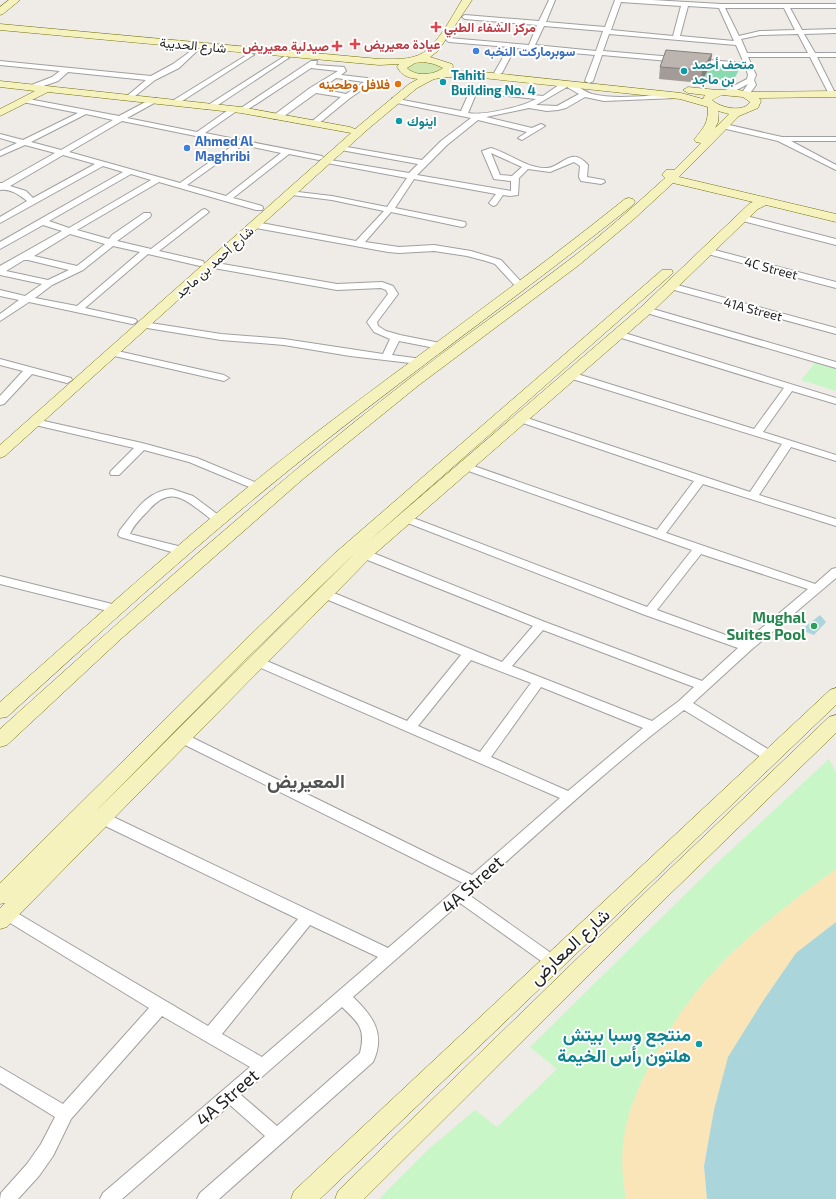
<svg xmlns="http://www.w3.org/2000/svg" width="836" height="1199" viewBox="0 0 836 1199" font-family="'Exo 2',Vazirmatn,sans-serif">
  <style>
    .grass { fill: #d1e6b0 }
    .sand { fill: #fae5b9 }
    .park { fill: #c8f6c6 }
    .pitch { fill: #89d9b1 }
    .water { fill: #aad5da }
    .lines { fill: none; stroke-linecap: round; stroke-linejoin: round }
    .street-casing { stroke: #a0a0a0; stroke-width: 2 }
    .secondary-casing { stroke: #71700c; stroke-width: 1 }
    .street { fill: #fff; fill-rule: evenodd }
    .secondary { fill: #f6f2be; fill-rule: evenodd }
    .wall { fill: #a29b96 }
    .shaded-wall { fill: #847e7a }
    .building { fill: #bcb4af; stroke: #847e7a }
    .health-dot { fill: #e0444e; stroke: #fff; stroke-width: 1.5 }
    .shop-dot { fill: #3f7fe0; stroke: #fff; stroke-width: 1.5 }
    .culture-dot { fill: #0f9aa8; stroke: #fff; stroke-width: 1.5 }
    .food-dot { fill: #e8710a; stroke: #fff; stroke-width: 1.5 }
    .leisure-dot { fill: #2e9e5b; stroke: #fff; stroke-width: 1.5 }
    .labels { text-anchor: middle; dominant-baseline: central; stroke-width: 4; stroke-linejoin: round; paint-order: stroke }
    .far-health-label { font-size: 13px; font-weight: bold; fill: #be3a42; stroke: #fff; text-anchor: start }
    .far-street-label { font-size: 13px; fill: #1f1f1f; stroke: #fff }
    .far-shop-label { font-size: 13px; font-weight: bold; fill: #366cbe; stroke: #fff; text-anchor: start }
    .far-culture-label { font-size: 13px; font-weight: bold; fill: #0d838f; stroke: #fff; text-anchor: start }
    .far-food-label { font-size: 13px; font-weight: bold; fill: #c56008; stroke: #fff; text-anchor: end }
    .leisure-label { font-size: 15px; font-weight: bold; fill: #27864d; stroke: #fff; text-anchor: end }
    .near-street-label { font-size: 18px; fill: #1f1f1f; stroke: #fff }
    .near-culture-label { font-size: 18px; font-weight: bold; fill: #0d838f; stroke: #fff; text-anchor: end }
    .district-label { font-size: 19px; font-weight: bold; fill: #525252; stroke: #fff }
  </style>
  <rect width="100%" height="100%" fill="#efebe6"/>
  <path class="grass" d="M427,61L443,67V69C431,75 419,76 408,69L407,67L416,62Z"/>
  <path class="sand" d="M836,869V922L796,953L714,1110L704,1166L707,1199H626C624,1184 620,1166 621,1151C625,1115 640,1082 657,1052C667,1035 676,1018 688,1003C726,950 784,907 836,869Z"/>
  <path class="park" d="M815,363L836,369V391L801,380Z
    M829,759L836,773V869C784,907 726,950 688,1003C676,1018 667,1035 657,1052C629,1101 615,1142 626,1199H379L430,1148L475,1110L497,1127L557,1069L530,1047L714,866Z"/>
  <path class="pitch" d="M712,63L741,66L731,85L701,83Z"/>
  <path class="water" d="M820,615L826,622L814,635L801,630Z
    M836,922V1199H707L704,1166L714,1110L728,1057L763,1001L796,953Z"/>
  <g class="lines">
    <g class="street-casing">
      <path id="street" d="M549,0H555L546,22L605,27L615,0H652L721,4H836V8H790L802,30L836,29V33L804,34L815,53H836V57H817L836,95L830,96L810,57H748L756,75L754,80L756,85L748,96H745L741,94L748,84L729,94H723L722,92L747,79L748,75L746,68L602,55L593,81L589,83L585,81L595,55L515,48L502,73L498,75L494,73L509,47L449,42L446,40L449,38L529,45L537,25L465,19L462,17L465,15L539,21ZM621,2L681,6L673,36L611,30ZM688,6L719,8L734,41L680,36ZM725,8H784L795,30L760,31L739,36ZM544,26L603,31L596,51L535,45ZM609,34L736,45L744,63L603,51ZM798,34L808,53H747L741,39L760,35Z
        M195,48L197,49V51L179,68L155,80L130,100H127V96L146,80L68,72L58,81L32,90L28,88L29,86L52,77L60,71L0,65V61L151,76L173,64Z
        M250,53L254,55L252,56L176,105H173L169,103Z
        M285,56L289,58L287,59L212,109H206L205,107Z
        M311,61H317L316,65L344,67L346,71L341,75L367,78L373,82L350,98L317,125H311L310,123L341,97L316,93L280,119H274V115L310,88L338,71L311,68L244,112L238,110L205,133L322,156L323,158L319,160L289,154L233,198L262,206L263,208L262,210H256L159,182L77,230L109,239L112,235L144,213H150L151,215L150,217L117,241L151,249L202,210L205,209L209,212L159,251L203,261L204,263L203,265L200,266L148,254L85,308L135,319L137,321L135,323L132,324L29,302L0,321V314L19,300L0,296V290L25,296L42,284L0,275V266L62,231L43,225L0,249V242L123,172L103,166L0,223V217L27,201C20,195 10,188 0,190V183H2L55,153L25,145L0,156V151L17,143L0,138V134L23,140L78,113L23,102V98L119,116L153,98H156V102L127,118L197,132L231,108L238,110ZM336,78L364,82L346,94L321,89ZM86,114L113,120L61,150L31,142ZM122,121L235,144L180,183L69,152ZM243,145L281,153L226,196L187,185ZM63,155L95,164L33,198L26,191L10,186ZM131,174L151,180L69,228L49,221ZM70,234L105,244L77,266L34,256ZM113,246L140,252L77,306L35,298L52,285L83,270ZM24,260H28L69,270L48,280L6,271Z
        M563,82C574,81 582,91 592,94C615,100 651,95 676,94L680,96L676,98L604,101L585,97L566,108L558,110L547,111L529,108L486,117L532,128L541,124L545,126L522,140L518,138L527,132L478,120L447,145L417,175L511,191V181L494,179L482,151L491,148C509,153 527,169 547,168C562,167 571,145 588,165L587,177L604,180L605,182L601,184L581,181L579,177L580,166L574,162L550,172L528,169L519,178L518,195L510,196L503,195L496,205L493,206L489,203L496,194L414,179L395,208L465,222L466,224L465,226L462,227L391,212L365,242L399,247L434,245L471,251L501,260L524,285L526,287L524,289H518L495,264L486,261L467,256L434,251L399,253L388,252L256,228L252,225L256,222L356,241L384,211L332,200L292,195H289L288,193L289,191L332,196L387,207L407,178L327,163L323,161L324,159L409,173L418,164L341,150L337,148L341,146L422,160L441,141L471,118L392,102V98L461,111L469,93L474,89L543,96ZM567,87L579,94L557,106L536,105ZM478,93L536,99C522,107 483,116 468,113L476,94ZM491,153L522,167L512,176L500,175Z
        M722,124H725L782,137H836V141H791L836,165V170L778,141L722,128Z
        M742,215L836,239V245L739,220L738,218L739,216Z
        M707,248L836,282V288L704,253L703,251L704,249Z
        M211,262L337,284L382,282L393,286L398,294L377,322L378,326L386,331L400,335L440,343L445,346L440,349L399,341L392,355L422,359L424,361L419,364L350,356L284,345L221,340L141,327L139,325L141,323L144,322L221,334L284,339L383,354L390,339L374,332L367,322L388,294L386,290L381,288L337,290L208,267L207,265Z
        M670,283L836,328V334L667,288L665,286L667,284Z
        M646,307L836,362V368L643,312L641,310L643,308Z
        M618,331L836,398V404L792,391L763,432L836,455V461L791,447L759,495L836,519V526L703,484L666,533L815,584L832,569L836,568V578L751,650L693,703L776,754L778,757L776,760L771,762L766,760L684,710C609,767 540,832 469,895L558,958L561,962L558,966L553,968L548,966L460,903L353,997C373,1016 386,1034 373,1062L219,1199H197L200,1193L265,1136L230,1105L122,1199H100L103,1193L250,1067L162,1016L71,1119L53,1156L39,1176L18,1199H0L1,1193L27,1164L41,1144L55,1117L0,1083V1067L63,1104L149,1008L2,918L0,913L2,910L7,908L12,910L208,1026L298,919L97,822L95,818L97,814L102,813L107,814L388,948L463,883L177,741L175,738L177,735L182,733L187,735L472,875L560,798L254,665L252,662L254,659L258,658L262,659L407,721L461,655L321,597L319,594L321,591H329L502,662L533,626L360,557L358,554L360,551H368L545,622L702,681L738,648L645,615L400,520L398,518L400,516H408L647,607L692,550L460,468L459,466L464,463L468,464L657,530L694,481L517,421L516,419L521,416L750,492L782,444L566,377L565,375L570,372L574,373L754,429L784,388L615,336L613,334L615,332ZM701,554L808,589L745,642L657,610ZM543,630L694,687L679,701L652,721L512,666ZM471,660L531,683L480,752L418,726ZM541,687L643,728L568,791L491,757ZM310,925L378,957L262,1057L222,1034ZM342,1007C359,1023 366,1029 360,1053L277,1126L241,1095Z
        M113,350L224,375L229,378L224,381L110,355L108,353Z
        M0,359L71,378L72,380L67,383L32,374L4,404L0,405V396L23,371L0,365Z
        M35,419L142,443L197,458L262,485L263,487L258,490L254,489L189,462L144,450L119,475H111L110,473L111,471L134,448L31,424L30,422Z
        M172,489L193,496L225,520L223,522C216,524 212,520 207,516C183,498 170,485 147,512C141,518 133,526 130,534L186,548L188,551L186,554L182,555L120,537L118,535L120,530C135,512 146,491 172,489Z
        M0,576L120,606L122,609L120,612L116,613L0,584Z"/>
    </g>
    <g class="secondary-casing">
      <path id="secondary" d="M9,0H20L3,14L0,15V7Z
        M462,0H472L438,51L430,57L452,64L453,66L452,71L483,72L681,93L703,99L705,95L688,93L683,90L688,87L717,90L733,89L750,92L836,91V97L759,98L761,101L758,108L739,116L679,177L836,214V222L766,205L758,209L651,313L370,558L7,927L0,929V908L5,903L0,904V883L236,649L335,553L662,270H672L673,273L370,540L641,307L750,203L753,202L673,183L634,219L579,265L419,385L303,479L122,638L7,745L0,747V729C133,609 267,489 409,379C461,338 516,301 569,260C602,235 634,206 665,178L662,175L666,170H674L701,143L696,142L694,140C704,126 708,125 708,107L680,99L483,78L448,77L434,79L417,88L367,130L5,456L0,458V445L351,133L241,113L48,92L0,116V109L35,91L0,87V81L241,107L350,127L355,129L409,84L418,79C409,78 402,76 397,67L399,64L379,65L0,30V24L379,59C391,59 405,60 416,56C435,51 452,16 462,0ZM424,62L434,64L443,68C434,75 416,77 407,68L415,63ZM722,95L743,97L750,102C744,113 720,108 712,100ZM718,111L729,114L715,128L718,122ZM356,552L95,812L248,657Z
        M629,198L633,199L635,202L633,205L595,235C492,316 384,392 283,475C188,552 97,635 7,717L0,718V702C103,611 205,519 313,435C416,356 523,281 625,199Z
        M836,688V705L320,1199H291L294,1191L830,690Z
        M836,715V733L671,893L364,1199H335L338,1191L657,881L829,717Z"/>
    </g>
    <use href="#street" class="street"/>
    <use href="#secondary" class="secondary"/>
  </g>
  <path class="wall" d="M712,54L710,66L701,83L659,79L660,67Z"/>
  <path class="shaded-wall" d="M712,54L710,66L701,83L702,70Z"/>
  <path class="building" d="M666,50L712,54L702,70L660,67Z"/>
  <g class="health-dot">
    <path d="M434 21h4v4h4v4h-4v4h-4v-4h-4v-4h4z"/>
    <path d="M353 38h4v4h4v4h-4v4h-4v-4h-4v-4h4z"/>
    <path d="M335 40h4v4h4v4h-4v4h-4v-4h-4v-4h4z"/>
  </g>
  <g class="shop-dot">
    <circle cx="476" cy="51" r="4"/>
    <circle cx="187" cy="148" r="4"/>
  </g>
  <g class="culture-dot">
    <circle cx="684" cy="71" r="4"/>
    <circle cx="443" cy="82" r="4"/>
    <circle cx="399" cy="121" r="4"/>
    <circle cx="699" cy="1044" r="4"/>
  </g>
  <circle class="food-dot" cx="398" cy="84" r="4"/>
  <circle class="leisure-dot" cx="814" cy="626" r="4"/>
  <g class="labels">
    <g class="far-health-label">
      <text x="444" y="27">مركز الشفاء الطبي</text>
      <text x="364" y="44">عيادة معيريض</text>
      <text x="329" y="46" text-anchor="end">صيدلية معيريض</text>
    </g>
    <g class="far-street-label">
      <text transform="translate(193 45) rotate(5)">شارع الحديبة</text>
      <text transform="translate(214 262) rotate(-42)">شارع أحمد بن ماجد</text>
      <text transform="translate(771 268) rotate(15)">4C Street</text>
      <text transform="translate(753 309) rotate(15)">41A Street</text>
    </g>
    <g class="far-shop-label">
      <text x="484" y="51">سوبرماركت النخبه</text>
      <text x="195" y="141">Ahmed Al<tspan x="195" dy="15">Maghribi</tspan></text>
    </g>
    <g class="far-culture-label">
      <text x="692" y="64">متحف أحمد<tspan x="692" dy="15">بن ماجد</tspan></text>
      <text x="451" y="75">Tahiti<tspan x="451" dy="15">Building No. 4</tspan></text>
      <text x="407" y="121">اينوك</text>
    </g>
    <g class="far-food-label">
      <text x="390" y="84">فلافل وطحينه</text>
    </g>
    <g class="leisure-label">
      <text x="806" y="617">Mughal<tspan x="806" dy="17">Suites Pool</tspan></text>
    </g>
    <g class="near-street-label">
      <text transform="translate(472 884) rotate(-42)">4A Street</text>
      <text transform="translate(569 946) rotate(-43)">شارع المعارض</text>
      <text transform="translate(227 1097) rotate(-41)">4A Street</text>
    </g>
    <g class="near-culture-label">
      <text x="691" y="1034">منتجع وسبا بيتش<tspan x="691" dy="21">هلتون رأس الخيمة</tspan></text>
    </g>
    <g class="district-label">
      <text x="306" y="780">المعيريض</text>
    </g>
  </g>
</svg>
